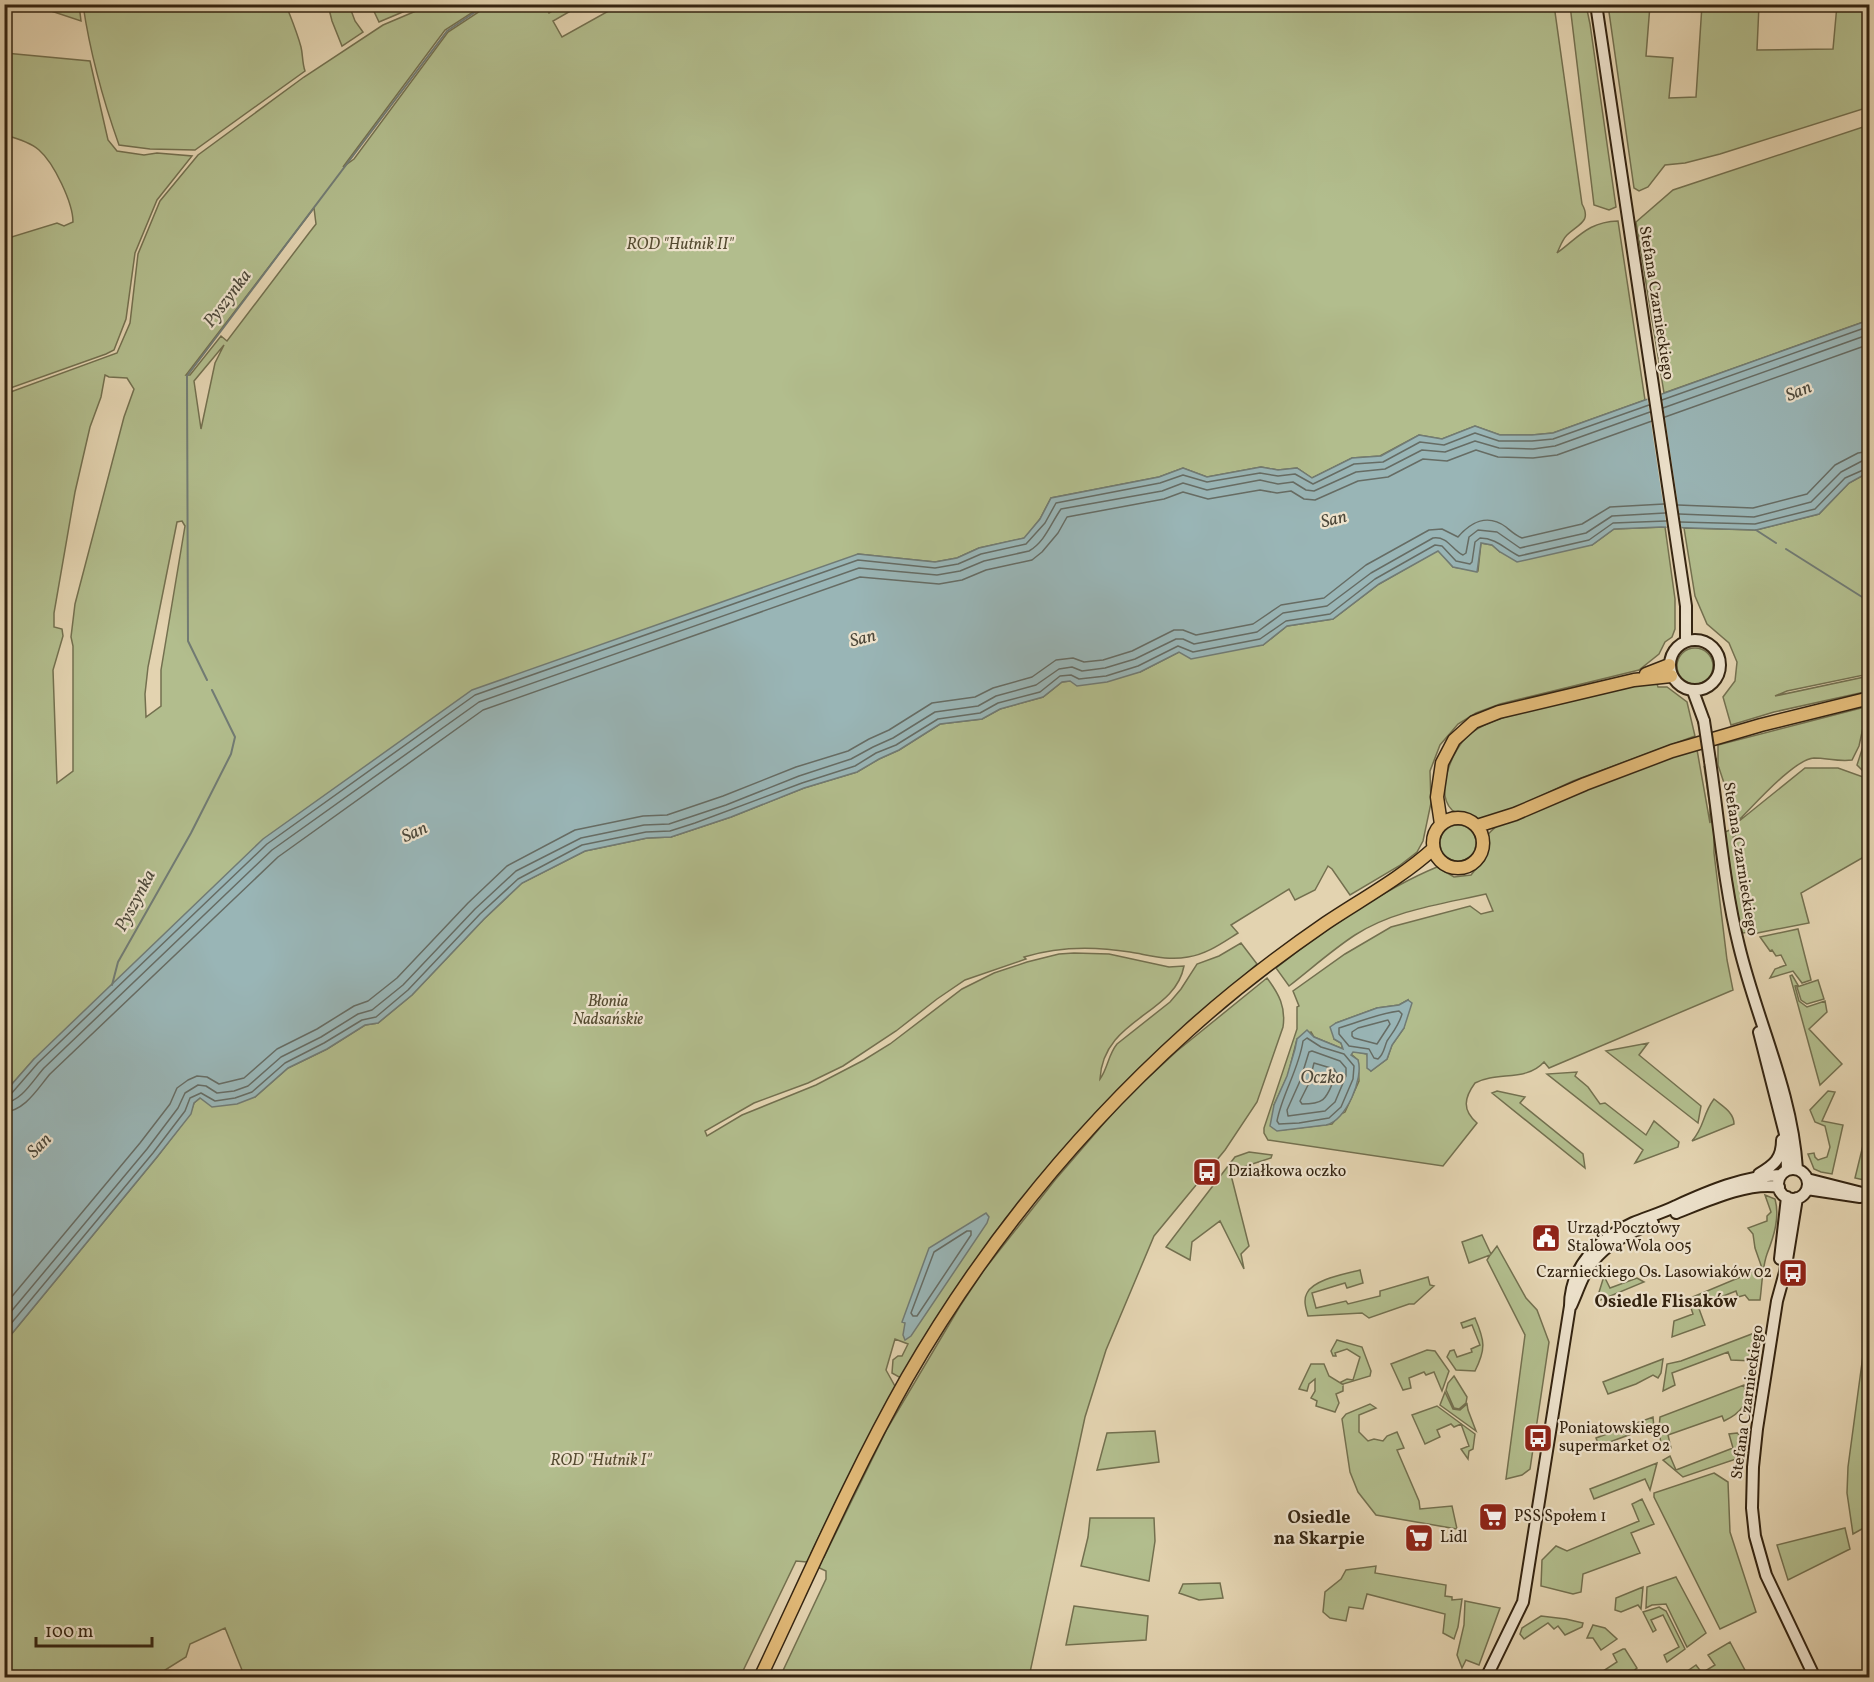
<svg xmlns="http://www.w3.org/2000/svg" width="1874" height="1682" viewBox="0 0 1874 1682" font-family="Vollkorn,serif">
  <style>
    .green { fill: #b2bd8d; stroke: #73704f; stroke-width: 1.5; fill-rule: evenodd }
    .water { fill: #99b5b6; stroke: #717b74; stroke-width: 1.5 }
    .pier { fill: #e3d3b0 }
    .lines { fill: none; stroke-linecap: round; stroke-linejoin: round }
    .shore { stroke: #666c64; stroke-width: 1.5 }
    .stream { stroke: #717b74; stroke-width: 2 }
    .secondary-casing { stroke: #342411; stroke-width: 14 }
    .primary-casing { stroke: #342411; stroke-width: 15 }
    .secondary { stroke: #ede2cc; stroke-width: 10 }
    .primary { stroke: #e2ba78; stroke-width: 12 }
    .secondary-bridge-casing { stroke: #342411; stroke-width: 14; stroke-linecap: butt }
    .secondary-bridge { stroke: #ede2cc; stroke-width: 10 }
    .labels { text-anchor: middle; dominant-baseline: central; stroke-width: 4.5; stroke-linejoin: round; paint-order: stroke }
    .park-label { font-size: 16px; font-style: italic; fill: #544a30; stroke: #ede2cc }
    .street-label { font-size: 16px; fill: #342411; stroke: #ede2cc }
    .poi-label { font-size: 16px; fill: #342411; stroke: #ede2cc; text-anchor: start }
    .water-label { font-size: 18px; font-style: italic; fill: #4d483a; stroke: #ede2cc }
    .neighbourhood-label { font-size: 18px; font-weight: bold; fill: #342411; stroke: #ede2cc }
  </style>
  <rect width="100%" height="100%" fill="#e3d3b0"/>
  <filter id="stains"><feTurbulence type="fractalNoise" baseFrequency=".00333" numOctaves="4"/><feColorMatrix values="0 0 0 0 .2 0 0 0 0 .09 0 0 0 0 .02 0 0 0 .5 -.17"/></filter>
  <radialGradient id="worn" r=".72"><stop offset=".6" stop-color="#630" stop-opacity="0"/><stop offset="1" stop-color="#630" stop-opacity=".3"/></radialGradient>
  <path class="green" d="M621,4L1554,5L1582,204C1592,222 1578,224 1567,235C1562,240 1560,247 1557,253C1579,237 1588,222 1618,221L1645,400L1553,433L1532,435H1500L1475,426L1442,439L1419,435L1380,456L1352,458L1312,478L1297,468L1278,470L1261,467L1207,477L1183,468L1159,477L1051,498L1040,519L1025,538L979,548L957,558L935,562L858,554L34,1059L5,1092V394L117,353L130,323L138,254L160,201L198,155L304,77L383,25L430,5H484L445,30L343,167L354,159L448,32L489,5H554L547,9L549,13L563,5H581L553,21L562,37ZM314,208L316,224L309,233L227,341L221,336L190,375H186ZM224,345L215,363L201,429L194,381ZM105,375L109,377L127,378L134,389L124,417L75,604L71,637L73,646V771L57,783L53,670L63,636L62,629L54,627V613L75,492L90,427L101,397ZM182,521L185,526L161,670V706L146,717L145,694L148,667L177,522Z
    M19,5H79L81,21L39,7Z
    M83,5H286C291,18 297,32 301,47C303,55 302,62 305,71L195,150L150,149L119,145C103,100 90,52 83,5Z
    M328,5H349L355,21L363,32L342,46L332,21Z
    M371,5H402L405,11L379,22Z
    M1570,5H1586L1590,24L1616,207L1609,210L1594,205Z
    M1608,5H1650L1646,56L1673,58L1669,98L1696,97L1702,5H1759L1757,50L1833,49L1837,5H1869V107L1720,154L1685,163L1665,165L1648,187L1639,191L1634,188Z
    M5,53L90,61L108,140L117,151L144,155L157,153L192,156L157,200L135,253L126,319L114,350L106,354L5,390V239L57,223L64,226L73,222C73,203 54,163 39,150C30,142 16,138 5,135Z
    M1869,125V320L1664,393L1636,222L1673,190Z
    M1869,472V674L1787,691L1775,696L1869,676V691L1774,712L1731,725L1723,697L1735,681L1737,662L1729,643L1707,624L1695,596L1684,528L1756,530L1819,514L1849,483Z
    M1665,527L1675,599V629L1672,637L1665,642L1659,654L1639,670L1500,704L1476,713L1458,724L1440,745L1430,771L1431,803L1423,841L1417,852L1399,866L1350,895L1332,869L1328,866L1315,890L1295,900L1289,889L1231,925L1238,933C1222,943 1207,954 1188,957C1167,961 1149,955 1130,952C1093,946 1059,946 1024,957L1026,959L965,980L937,999L896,1031L843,1066L808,1083L754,1103L705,1131L707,1136L742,1115L816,1085L864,1060L890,1044L962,989L994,973L1027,962L1059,954L1074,953L1109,954L1169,967L1184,966C1175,1015 1103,1018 1100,1079C1108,1068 1108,1055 1117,1044L1170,1002L1181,989L1197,964L1219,956L1241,943L1257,964L1183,1030L1061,1152L1005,1219L972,1266L902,1376L899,1377L892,1373L893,1360L898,1356H902L908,1344L895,1339L886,1370L896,1388L861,1451L811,1553L824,1557L887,1429L960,1306L984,1270L1055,1180L1124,1100L1177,1051L1267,978C1279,994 1286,1007 1283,1027L1257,1102L1225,1150L1154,1236L1106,1350L1085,1417L1029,1677H780L826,1579V1571L807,1562L796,1561L740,1677H248L244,1675L225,1628L190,1644L186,1657L154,1677H4L5,1342L157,1157L190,1114L194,1103L200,1098L255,1097L288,1068L327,1049L365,1025L378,1023L412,995L484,919L522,883L585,851L647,838L671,837L731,817L804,788L857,772L879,759L899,750L940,724L982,719L1000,709L1043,697L1062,682L1140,672L1179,652L1263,645L1287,626L1333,619L1379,584L1438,550L1453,567L1478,571L1481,543L1492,545L1500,552L1592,545L1614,529Z
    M1677 666a18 18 0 1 1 36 0a18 18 0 1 1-36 0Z
    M1656,681L1658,687H1667L1687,702L1695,736L1573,781L1487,821C1480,821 1476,819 1469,817C1464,814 1457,814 1452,810C1434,792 1453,748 1469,735C1482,724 1499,719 1515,714Z
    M1869,706V721L1864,723L1859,746L1852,760C1839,762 1827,758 1814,758C1795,759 1756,803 1741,818L1732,822L1724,783L1718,765V745Z
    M1869,728V854L1801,893L1809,923L1752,934L1733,826L1805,768H1838L1863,777L1864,772L1857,765Z
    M1696,744L1710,823V807L1704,766L1706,769L1714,825V853L1727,960L1733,990L1549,1068L1544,1062C1526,1082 1497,1071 1475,1083C1464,1098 1462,1110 1477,1123L1443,1166L1268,1140L1264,1133V1128L1297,1029V1007L1299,1006L1293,991L1345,954L1391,927L1470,906L1481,914L1493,911L1486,894C1442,904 1394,910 1355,935C1332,950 1311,969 1289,986L1276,968C1321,932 1384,889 1437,867L1454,877L1471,875L1479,865L1477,860C1482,853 1481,847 1484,841C1489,829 1505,821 1515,814ZM1408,1000L1404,1028L1392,1045L1387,1059L1371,1071L1367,1054L1353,1051L1351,1054L1358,1060L1359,1081L1345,1112L1339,1115L1332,1124L1282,1130L1274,1105L1288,1075L1297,1039L1311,1032L1314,1037L1343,1049L1341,1043L1334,1039L1336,1023L1377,1008L1399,1005Z
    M1440 843a18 18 0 1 1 36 0a18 18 0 1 1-36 0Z
    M1732,829L1749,932L1743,933L1740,930L1725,836V832Z
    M1798,929L1811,980L1802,983L1793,971L1770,978L1775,969L1786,965L1781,955L1776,956L1772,950L1770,951L1760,937Z
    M1792,975L1798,985L1795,986L1799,1001L1807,1007L1825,1001L1827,1012L1809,1029L1842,1064L1820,1085L1790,976Z
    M1818,980L1824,999L1807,1004L1801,1000L1797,987Z
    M1648,1043L1639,1055L1701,1106L1698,1123L1606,1051Z
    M1577,1072L1575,1076L1588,1087L1600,1104L1605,1103L1646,1135L1654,1121L1679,1142L1678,1147L1635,1163L1643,1150L1547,1074Z
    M1497,1091L1525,1097L1520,1103L1583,1154L1585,1168L1492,1093Z
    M1828,1091L1835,1092L1822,1121L1843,1125L1832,1174L1821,1172L1814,1169L1808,1154L1814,1153L1815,1157L1818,1160L1827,1157L1830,1147L1825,1126L1815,1122L1810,1110Z
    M1714,1099C1722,1106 1734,1112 1734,1124L1692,1141C1705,1126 1702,1115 1714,1099Z
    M1866,1133H1869V1181L1855,1178Z
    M1249,1152L1272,1155L1271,1158L1234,1170L1231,1175L1249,1246L1241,1254L1244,1269L1220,1221L1192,1242L1190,1260L1166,1247L1235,1157Z
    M1765,1195L1775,1199C1780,1217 1774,1236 1767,1254C1762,1268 1762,1286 1760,1300H1749L1745,1295L1738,1297L1736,1291L1698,1306L1705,1325L1672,1337L1674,1321L1693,1314L1688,1299L1762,1268L1755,1248L1753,1234L1748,1228L1767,1221V1216L1771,1212Z
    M1482,1235L1491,1254L1497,1246L1526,1298L1537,1310L1549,1342L1530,1469L1522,1475L1506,1479L1525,1335L1487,1260L1490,1255L1469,1263L1462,1242Z
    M1360,1270L1363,1283L1347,1288L1345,1283L1312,1293L1316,1308L1346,1301L1348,1304L1380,1296V1291L1428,1277L1430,1285L1434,1286L1414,1304H1409L1369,1318L1362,1313L1308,1316C1306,1309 1303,1300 1307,1293C1314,1279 1346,1274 1360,1270Z
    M1604,1276L1610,1288L1637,1278L1644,1282L1596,1302Z
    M1475,1318C1485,1341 1486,1349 1475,1371L1456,1370L1447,1357L1450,1351L1454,1350L1457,1357L1472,1352L1471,1349L1480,1345L1472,1325L1463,1328L1461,1323Z
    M1868,1318L1869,1525L1853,1534L1847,1493L1848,1467Z
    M1757,1332L1753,1361L1731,1360L1728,1352L1672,1373L1675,1385L1663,1391L1667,1364L1681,1361Z
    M1337,1340L1362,1347L1371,1371L1370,1376L1343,1384V1391L1336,1394L1339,1403L1335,1412L1316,1406L1317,1401L1311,1398L1315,1391V1379L1309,1384L1307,1391L1299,1389L1311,1364H1324L1329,1376L1342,1384L1341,1382L1347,1379L1353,1380L1360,1357L1347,1349L1335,1353L1336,1356H1333L1331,1351Z
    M1427,1350L1435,1351L1449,1371L1442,1391L1434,1372L1426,1375L1424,1372L1409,1378L1411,1388L1403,1390L1391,1364Z
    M1663,1359L1661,1373L1658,1378L1653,1375L1636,1384L1608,1394L1603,1382Z
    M1454,1376L1467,1397L1466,1403L1459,1409L1454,1408L1446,1390L1448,1383Z
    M1744,1385C1749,1404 1741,1413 1724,1421L1722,1416L1668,1435L1671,1448L1662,1452L1659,1429L1660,1417Z
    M1445,1392L1453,1409L1460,1410L1467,1404L1468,1410L1476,1431L1440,1405Z
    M1370,1404L1376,1408L1359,1415V1432L1368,1441L1374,1439L1383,1441L1387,1436L1397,1432L1404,1448L1397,1450L1419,1501L1420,1509L1452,1506L1457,1529L1376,1515L1358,1492L1350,1472L1342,1419L1346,1414Z
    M1437,1406L1475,1434L1473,1449L1469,1451L1468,1459L1461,1449L1469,1446L1461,1424L1454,1427L1451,1424L1437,1430L1440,1437L1425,1444L1412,1415Z
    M1653,1417L1654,1428L1646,1425L1642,1430L1599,1446L1596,1438Z
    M1155,1431L1159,1462L1097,1470L1107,1433Z
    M1737,1433L1745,1438L1742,1457L1683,1477L1663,1460L1670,1456L1676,1470L1733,1448L1729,1434Z
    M1657,1463L1650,1490L1645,1479L1594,1499L1590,1489Z
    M1714,1473L1728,1482L1730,1532L1756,1612L1720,1629L1654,1497V1493Z
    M1642,1499L1654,1524L1631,1533L1640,1553L1583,1574L1581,1592L1573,1594L1541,1586L1542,1560L1556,1546L1567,1551L1639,1521L1632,1504Z
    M1090,1518H1154L1155,1541L1149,1581L1081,1566L1088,1537Z
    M1845,1528L1850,1549L1788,1580L1777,1545Z
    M1376,1566L1375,1573L1446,1585L1445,1596L1452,1597V1600L1462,1599L1458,1627L1454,1639L1443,1633L1445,1614L1367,1594L1363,1609L1349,1607L1346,1621L1330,1618L1323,1612L1325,1592L1341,1579L1346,1570Z
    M1676,1577L1706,1633L1687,1647L1666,1604L1652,1605L1646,1608L1647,1587Z
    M1220,1583L1223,1598L1199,1600L1179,1593L1183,1584Z
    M1643,1587L1641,1609L1638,1605L1621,1612L1615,1610L1616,1598Z
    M1465,1601L1500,1608L1479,1665L1466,1660L1462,1668L1457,1655L1464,1625Z
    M1074,1606L1148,1616L1146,1640L1066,1645Z
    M1659,1607L1666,1611L1685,1649L1667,1662L1664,1655L1679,1647L1663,1615L1651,1620L1656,1630L1653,1632L1643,1612Z
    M1541,1616L1566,1619L1583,1623L1582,1627L1565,1635L1558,1626L1554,1629L1548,1623L1524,1639L1520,1634L1522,1628Z
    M1593,1625L1605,1628L1617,1639L1601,1650L1593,1638H1587Z
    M1730,1642L1747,1674L1740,1677H1679L1696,1665L1702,1673L1715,1665L1708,1655Z
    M1623,1649H1625L1637,1668L1630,1674L1632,1677H1594L1617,1662L1613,1654Z"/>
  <path class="water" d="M1869,320V472L1849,483L1819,514L1756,530L1661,527L1614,529L1592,545L1517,562L1500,552L1492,545L1481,543L1477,572L1453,567L1438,551L1379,584L1333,619L1287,626L1263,645L1191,659L1179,652L1140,672L1107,682L1077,686L1070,681L1062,682L1043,697L1000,709L982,719L940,724L899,750L879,759L857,772L804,788L731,817L671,837L647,838L585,851L522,883L484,919L412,995L378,1023L365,1025L327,1049L288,1068L255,1097L237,1104L212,1107L200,1098L194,1103L191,1114L157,1157L5,1342V1092L34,1059L263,839L472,690L858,554L935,562L957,558L979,548L1024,538L1040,519L1051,498L1159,477L1183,468L1207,477L1261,467L1278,470L1297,468L1312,478L1352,458L1381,456L1419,435L1442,439L1475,426L1500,435H1532L1553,433Z
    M1408,1000L1412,1003L1404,1028L1392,1045L1387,1059L1371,1071L1367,1068V1054L1353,1052L1351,1055L1358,1060C1364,1078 1346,1121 1326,1125L1277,1131L1270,1126L1274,1105L1287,1076L1295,1049L1297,1039L1307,1030L1314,1037L1343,1049L1341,1043L1334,1039L1330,1027L1336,1023L1377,1008L1399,1005Z
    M986,1213L989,1217L987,1223L911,1336L905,1340L903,1335L905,1323L902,1322L929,1248Z"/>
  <path class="pier" d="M1661,391L1682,531L1667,530L1647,396Z"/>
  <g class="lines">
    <path class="shore" d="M1662,400L1870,326
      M1663,408L1870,334
      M1665,417L1870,344
      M1678,505L1753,508L1807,494L1835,465L1858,453L1870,451
      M1679,514L1754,517L1811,502L1841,472L1862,461L1870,460
      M1680,522L1755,524L1815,509L1845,478L1870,467
      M1399,1011L1402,1014C1399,1025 1393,1032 1387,1041C1384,1048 1384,1054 1378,1059L1374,1058L1369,1049L1349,1046L1339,1034V1028C1360,1022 1376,1014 1399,1011Z
      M1388,1020L1390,1024L1377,1044L1354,1038L1352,1036V1032L1358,1028Z
      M1307,1038L1321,1047L1344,1054L1354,1066L1353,1079L1341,1107L1329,1118L1299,1123L1279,1124L1277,1121C1282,1094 1299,1069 1303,1041Z
      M1312,1051L1340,1061L1346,1068V1076L1335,1102L1325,1111L1288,1116L1287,1110L1300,1081L1309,1052Z
      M1314,1063L1334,1069L1337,1074C1326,1094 1330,1104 1302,1104L1300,1101L1309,1083Z
      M4,1096L11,1094L38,1063L267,844L475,695L858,560L935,568L958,564L981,554L1026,544L1045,523L1056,503L1160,483L1183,475L1207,482L1260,473L1278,476L1295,474L1313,484L1354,464L1383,462L1420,442L1444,445L1475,433L1499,441H1532L1553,439L1649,405
      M4,1103C21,1102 34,1079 44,1068L272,850L479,702L859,568L937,575L960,571L984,561L1029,551C1045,542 1051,523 1061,509L1162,491L1183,483L1207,490L1260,480L1278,484L1293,482L1306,490L1314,491L1356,472L1385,469L1422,450L1445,452L1475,441L1499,448L1533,449L1555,446L1650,412
      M4,1112C25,1111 38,1088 50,1074L278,857L483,710L860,577L939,584L962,580L986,570L1032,560L1042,552L1058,533L1067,517L1164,499L1183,492L1208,499L1260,490L1277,493L1291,491L1304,499L1315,500L1358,481L1388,477L1423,459L1447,461L1476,450L1498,457L1533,458L1557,455L1652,421
      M967,1231H971V1235L917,1316H913L911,1313L934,1252Z
      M4,1306L140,1143L170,1104L177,1088L188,1080L197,1076L207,1077L219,1084L244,1078L277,1049L317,1029L354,1006L368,1001L397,978L468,903L507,866L575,830L643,816L667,815L723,796L796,767L848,751L869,739L889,730L932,703L975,697L993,688L1032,677L1056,660L1073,658L1084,662L1103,660L1132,651L1174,630H1183L1196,635L1253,624L1281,605L1324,598L1366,565L1429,530L1442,529L1458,537C1470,523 1487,513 1506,527C1511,531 1515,535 1522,538L1582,524L1610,507L1664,504
      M4,1320L147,1149L178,1108L185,1093L198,1085L206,1086L217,1093L234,1091L248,1086L281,1057L321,1037L358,1014L372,1010L403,985L475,909L516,871L581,838L644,825L669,824L726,805L799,776L851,759L873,747L893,738L935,712L978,706L996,696L1036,685L1059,669L1072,667L1082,671L1105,668L1135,659L1176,639H1183L1194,644L1257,632L1283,613L1327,606L1371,573L1433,538C1448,536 1452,550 1463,555L1466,553L1469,537L1478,530L1497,532L1520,548L1586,533L1612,516L1665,513
      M4,1332L153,1153L185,1111L190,1098L201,1093L215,1101L235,1098L252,1092L285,1063L324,1043L362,1020L376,1017L408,990L480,914L518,879L582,845L646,832L670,831L695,823L802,783L855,766L876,753L896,745L938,719L980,713L998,703L1040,692L1060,676L1071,675L1079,679L1106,676L1138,666L1178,646L1193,652L1260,639L1286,621L1330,614L1375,579L1435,545L1442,546L1456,561L1470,564L1472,562L1475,542L1480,538C1496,538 1505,549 1519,556L1589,540L1613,523L1666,521"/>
    <path class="stream" d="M1756,530L1776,543
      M1786,549L1870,602
      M207,680L188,641L187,376L447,31L487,4
      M112,985L118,962L191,833L231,754L235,737L212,690"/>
    <g class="secondary-casing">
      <path id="secondary" d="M1596,4L1686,606V641
        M1670 665a25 25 0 1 1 50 0a25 25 0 1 1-50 0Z
        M1693,691L1704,721
        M1710,761C1719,822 1724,886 1739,946C1757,1021 1792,1091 1797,1169
        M1759,1032L1786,1138L1787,1170
        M1778 1184a15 15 0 1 1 30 0a15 15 0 1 1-30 0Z
        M1759,1174C1774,1165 1782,1159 1782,1140
        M1807,1179L1870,1195
        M1807,1189L1860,1197
        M1797,1198L1785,1272L1777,1301L1757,1429L1753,1467L1752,1508L1755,1536L1766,1575L1815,1678
        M1676,1213C1704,1202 1749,1181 1779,1187
        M1780,1259L1787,1197
        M1571,1306C1575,1297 1578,1289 1582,1280C1595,1249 1623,1235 1653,1223
        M1486,1678L1523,1602L1570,1306C1570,1267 1599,1238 1633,1223C1647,1217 1662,1213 1676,1206C1709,1191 1744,1176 1781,1175"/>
    </g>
    <g class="primary-casing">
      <path id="primary" d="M1646,674L1669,665
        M1433 843a25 25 0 1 1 50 0a25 25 0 1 1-50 0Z
        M1441,824L1437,797L1442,763L1454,740L1474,722L1499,712L1634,680L1671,676
        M1477,826L1515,814L1585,784L1672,751L1761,725L1870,698
        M760,1678C808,1577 852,1475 907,1378C982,1248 1077,1131 1188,1031C1231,992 1278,956 1326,923C1362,899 1401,878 1433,849"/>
    </g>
    <use href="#secondary" class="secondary"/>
    <use href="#primary" class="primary"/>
    <g class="secondary-bridge-casing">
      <path id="secondary-bridge" d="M1704,721L1710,761"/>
    </g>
    <use href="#secondary-bridge" class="secondary-bridge"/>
  </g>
  <defs>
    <g id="bus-square" transform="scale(1.5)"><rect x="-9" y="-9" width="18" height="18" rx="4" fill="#8f2418" stroke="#ede2cc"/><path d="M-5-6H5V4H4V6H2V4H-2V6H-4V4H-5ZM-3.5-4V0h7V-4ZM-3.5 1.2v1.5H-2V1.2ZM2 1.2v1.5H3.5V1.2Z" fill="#fff"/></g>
    <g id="civic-square" transform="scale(1.5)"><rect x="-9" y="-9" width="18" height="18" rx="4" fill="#8f2418" stroke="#ede2cc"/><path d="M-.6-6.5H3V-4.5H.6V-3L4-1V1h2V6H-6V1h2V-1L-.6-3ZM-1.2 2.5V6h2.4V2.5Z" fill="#fff"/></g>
    <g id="supermarket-square" transform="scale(1.5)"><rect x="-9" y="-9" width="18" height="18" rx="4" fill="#8f2418" stroke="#ede2cc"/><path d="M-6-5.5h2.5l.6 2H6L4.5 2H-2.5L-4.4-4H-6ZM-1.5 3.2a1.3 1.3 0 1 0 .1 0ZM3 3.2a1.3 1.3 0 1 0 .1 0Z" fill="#fff"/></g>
  </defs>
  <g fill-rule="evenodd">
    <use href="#bus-square" x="1207" y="1172"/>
    <use href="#civic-square" x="1546" y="1238"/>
    <use href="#bus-square" x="1793" y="1273"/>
    <use href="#bus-square" x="1538" y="1438"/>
    <use href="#supermarket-square" x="1493" y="1517"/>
    <use href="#supermarket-square" x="1419" y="1538"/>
  </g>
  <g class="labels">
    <g class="park-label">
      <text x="680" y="245">ROD "Hutnik II"</text>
      <text x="608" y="1002">Błonia<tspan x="608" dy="18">Nadsańskie</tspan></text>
      <text x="601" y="1461">ROD "Hutnik I"</text>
    </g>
    <g class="street-label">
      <text transform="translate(1656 303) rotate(81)">Stefana Czarnieckiego</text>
      <text transform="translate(1740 859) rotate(81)">Stefana Czarnieckiego</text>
      <text transform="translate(1748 1402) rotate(-82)">Stefana Czarnieckiego</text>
    </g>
    <g class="poi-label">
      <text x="1228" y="1172">Działkowa oczko</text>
      <text x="1567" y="1229">Urząd Pocztowy<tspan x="1567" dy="18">Stalowa Wola 005</tspan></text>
      <text x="1772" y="1273" text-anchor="end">Czarnieckiego Os. Lasowiaków 02</text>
      <text x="1559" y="1429">Poniatowskiego<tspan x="1559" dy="18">supermarket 02</tspan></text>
      <text x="1514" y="1517">PSS Społem 1</text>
      <text x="1440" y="1538">Lidl</text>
    </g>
    <g class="water-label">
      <text transform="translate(228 299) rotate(-53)">Pyszynka</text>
      <text transform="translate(1799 392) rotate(-23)">San</text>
      <text transform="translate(1334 520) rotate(-14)">San</text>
      <text transform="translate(863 639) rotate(-14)">San</text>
      <text transform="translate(415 833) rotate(-25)">San</text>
      <text transform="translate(136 901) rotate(-62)">Pyszynka</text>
      <text x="1322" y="1078">Oczko</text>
      <text transform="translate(40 1146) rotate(-45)">San</text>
    </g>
    <g class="neighbourhood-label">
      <text x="1666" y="1302">Osiedle Flisaków</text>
      <text x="1319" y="1518">Osiedle<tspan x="1319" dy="21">na Skarpie</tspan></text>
    </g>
  </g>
  <rect width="1874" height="1682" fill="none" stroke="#e3d3b0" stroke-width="24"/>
  <rect x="6" y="6" width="1862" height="1670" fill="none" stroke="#342411" stroke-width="3"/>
  <rect x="12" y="12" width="1850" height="1658" fill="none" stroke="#342411" stroke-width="1.5"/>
  <path d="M36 1637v9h116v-9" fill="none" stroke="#342411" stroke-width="3"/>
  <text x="45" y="1637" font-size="18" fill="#342411" stroke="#ede2cc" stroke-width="4.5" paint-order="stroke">100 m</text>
  <rect width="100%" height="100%" filter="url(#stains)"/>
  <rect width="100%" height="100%" fill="url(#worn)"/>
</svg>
